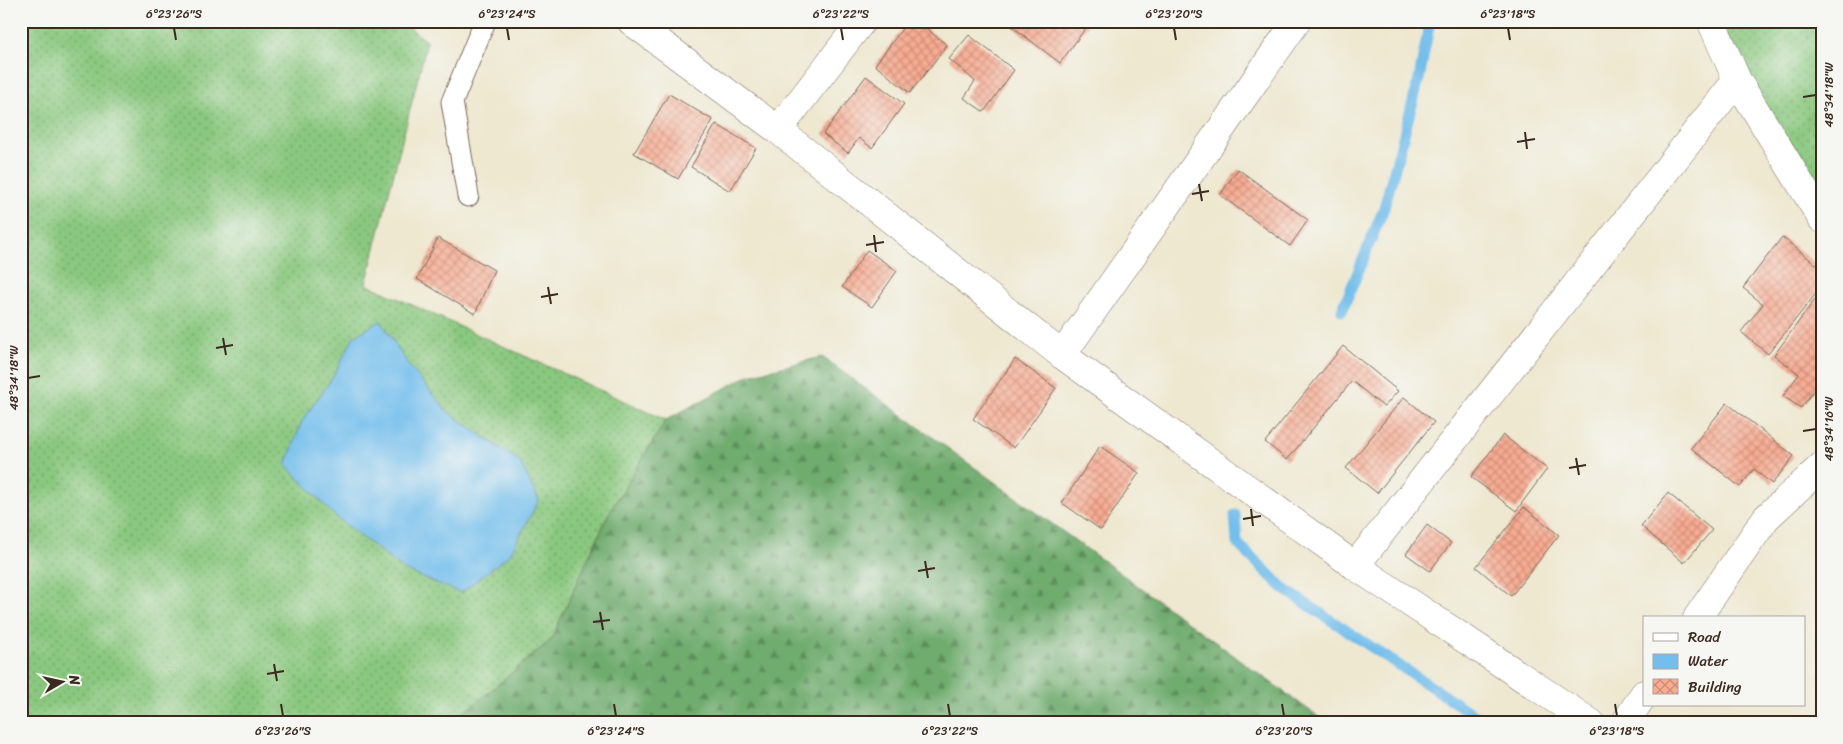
<svg xmlns="http://www.w3.org/2000/svg" width="1843" height="744" viewBox="0 0 1843 744" font-family="Sriracha,sans-serif">
  <style>
    .grass { fill: url(#grass-dots); stroke: #62794e }
    .forest { fill: url(#forest-firs); stroke: #556b46 }
    .water { fill: #72beec; stroke: #567485 }
    .lines { fill: none; stroke-linecap: round; stroke-linejoin: round }
    .stream { stroke: #72beec; stroke-width: 11 }
    .building { fill: url(#building-cross-hatch) }
    .lane-casing { stroke: #7a6c5c; stroke-width: 23 }
    .street-casing { stroke: #7a6c5c; stroke-width: 29 }
    .lane { stroke: #fff; stroke-width: 21 }
    .street { stroke: #fff; stroke-width: 28 }
    .ticks { fill: none; stroke: #3b2a1e; stroke-width: 2 }
    .neatline { fill: none; stroke: #3b2a1e; stroke-width: 2 }
    .ticks-label { font-size: 12px; text-anchor: middle; fill: #3b2a1e }
  </style>
  <defs>
    <pattern id="grass-dots" width="8" height="8" patternUnits="userSpaceOnUse" patternTransform="scale(1.25)"><rect width="8" height="8" fill="#8ac87f"/><path d="M2 2h.1M6 6h.1" fill="none" stroke="#72a367" stroke-width="1.8" stroke-linecap="round"/></pattern>
    <pattern id="forest-firs" width="22" height="20" patternUnits="userSpaceOnUse" patternTransform="scale(1.25)"><rect width="22" height="20" fill="#6fac6e"/><path d="M5 1l3.5 6h-7zM16 11l3.5 6h-7z" fill="#5c8c5a"/></pattern>
    <pattern id="building-cross-hatch" width="8" height="8" patternUnits="userSpaceOnUse" patternTransform="scale(1.25)"><rect width="8" height="8" fill="#f8ac92"/><path d="M0 0l8 8M0 8l8-8" fill="none" stroke="#ca8c77"/></pattern>
  </defs>
  <rect width="100%" height="100%" fill="#f6f6f2"/>
  <filter id="ink" filterUnits="userSpaceOnUse"><feTurbulence type="fractalNoise" baseFrequency=".02" numOctaves="2"/><feDisplacementMap in="SourceGraphic" scale="10" xChannelSelector="R" yChannelSelector="G"/><feConvolveMatrix kernelMatrix="1 2 1 2 8 2 1 2 1" color-interpolation-filters="sRGB"/></filter>
  <filter id="wash" filterUnits="userSpaceOnUse"><feTurbulence type="fractalNoise" baseFrequency=".0096" numOctaves="4" result="noise"/><feDisplacementMap in="SourceGraphic" scale="20" xChannelSelector="R" yChannelSelector="G"/><feGaussianBlur stdDeviation="1.12" result="paint"/><feColorMatrix in="noise" values="0 0 0 0 0 0 0 0 0 0 0 0 0 0 0 0 0 1.4 0 .05"/><feComposite in="paint" operator="in"/></filter>
  <g filter="url(#wash)">
    <rect width="100%" height="100%" fill="#eee8d0"/>
    <path class="grass" d="M21,21H402L427,42L366,284L666,420L608,515L551,640L452,723H21Z
      M1716,21H1822V212Z"/>
    <path class="forest" d="M822,357L1327,723H452L551,640L608,515L666,420L749,375Z"/>
    <path class="water" d="M381,321L409,366L448,412L520,462L539,500L510,554L461,593L404,570L335,516L286,465L302,421L333,377L354,336Z"/>
    <g class="lines">
      <path class="stream" d="M1342,311L1384,208L1419,79L1430,21
        M1235,515L1237,543L1284,589L1486,723"/>
    </g>
    <g id="blocks">
      <path class="building" d="M908,21H917L947,45L910,93L875,65Z
        M1005,21H1091L1060,63Z
        M969,35L1014,70L984,112L964,98L975,81L949,59Z
        M866,76L904,104L872,148L859,138L848,153L823,134Z
        M669,94L713,120L678,179L634,153Z
        M716,124L756,148L730,191L691,167Z
        M1238,169L1308,220L1290,246L1220,195Z
        M1782,237L1822,269V286L1768,354L1741,332L1763,304L1743,288Z
        M438,238L494,270L475,314L417,279Z
        M867,250L897,271L872,307L842,287Z
        M1822,290V379L1801,408L1783,396L1799,374L1774,355Z
        M1343,346L1398,391L1384,407L1352,381L1287,460L1265,442Z
        M1015,359L1056,388L1014,448L973,419Z
        M1404,397L1434,422L1377,493L1346,468Z
        M1727,403L1794,456L1772,484L1754,469L1740,487L1691,448Z
        M1503,435L1547,469L1516,511L1471,477Z
        M1100,446L1139,473L1101,530L1062,503Z
        M1668,493L1712,530L1684,563L1641,526Z
        M1524,507L1559,535L1511,596L1476,567Z
        M1427,525L1451,543L1430,571L1406,554Z"/>
    </g>
  </g>
  <g filter="url(#ink)">
    <use href="#blocks" fill-opacity="0" stroke="#7a6c5c" stroke-width="1"/>
    <g class="lines">
      <g class="lane-casing">
        <path id="lane" d="M468,196L452,102L485,21"/>
      </g>
      <g class="street-casing">
        <path id="street" d="M631,21L778,130L1062,355L1355,566L1591,723
          M1711,21L1737,80L1822,219
          M778,130L862,21
          M1062,355L1297,21
          M1355,566L1737,80
          M1697,618L1766,518L1822,466
          M1625,723L1644,694"/>
      </g>
      <use href="#lane" class="lane"/>
      <use href="#street" class="street"/>
    </g>
  </g>
  <path class="ticks" d="M174,28L176,40M507,28L509,40M841,28L843,40M1174,28L1176,40M1508,28L1510,40M1803,97L1816,95M1525,132L1527,149M1517,142L1535,139M1199,184L1202,201M1192,194L1209,191M874,235L876,252M866,245L884,242M548,287L551,304M541,297L558,294M223,338L226,355M216,348L233,345M28,378L40,376M1803,431L1816,429M1576,458L1579,475M1569,468L1586,465M1251,509L1253,526M1243,519L1261,516M925,561L928,578M918,571L935,568M600,612L603,630M593,622L610,620M274,664L277,681M267,674L284,671M281,704L283,716M614,704L616,716M948,704L950,716M1282,704L1284,716M1615,704L1617,716"/>
  <rect width="1843" height="744" fill="none" stroke="#f6f6f2" stroke-width="55"/>
  <rect x="1643" y="616" width="162" height="90" fill="#f6f6f2" stroke="#aba49d"/>
  <rect x="1653" y="633" width="25" height="8" fill="#ffffff" stroke="#aba49d"/>
  <text x="1688" y="642" font-size="15" fill="#3b2a1e">Road</text>
  <rect x="1653" y="654" width="25" height="15" fill="#72beec" stroke="#aba49d"/>
  <text x="1688" y="666" font-size="15" fill="#3b2a1e">Water</text>
  <rect x="1653" y="679" width="25" height="15" fill="url(#building-cross-hatch)" stroke="#aba49d"/>
  <text x="1688" y="692" font-size="15" fill="#3b2a1e">Building</text>
  <g transform="translate(62 682) rotate(81)" stroke="#f6f6f2" stroke-width="4" paint-order="stroke">
  <path d="M0-4L9 19L0 12L-9 19Z" fill="#3b2a1e"/>
  <text y="-8" font-size="14" font-weight="bold" text-anchor="middle" fill="#3b2a1e">N</text>
  </g>
  <rect x="28" y="28" width="1788" height="688" class="neatline"/>
  <g class="ticks-label">
    <text x="174" y="18">6°23'26"S</text>
    <text x="507" y="18">6°23'24"S</text>
    <text x="841" y="18">6°23'22"S</text>
    <text x="1174" y="18">6°23'20"S</text>
    <text x="1508" y="18">6°23'18"S</text>
    <text transform="translate(1829 95) rotate(-90)" y="4">48°34'18"W</text>
    <text transform="translate(14 378) rotate(-90)" y="4">48°34'18"W</text>
    <text transform="translate(1829 429) rotate(-90)" y="4">48°34'16"W</text>
    <text x="283" y="735">6°23'26"S</text>
    <text x="616" y="735">6°23'24"S</text>
    <text x="950" y="735">6°23'22"S</text>
    <text x="1284" y="735">6°23'20"S</text>
    <text x="1617" y="735">6°23'18"S</text>
  </g>
</svg>
